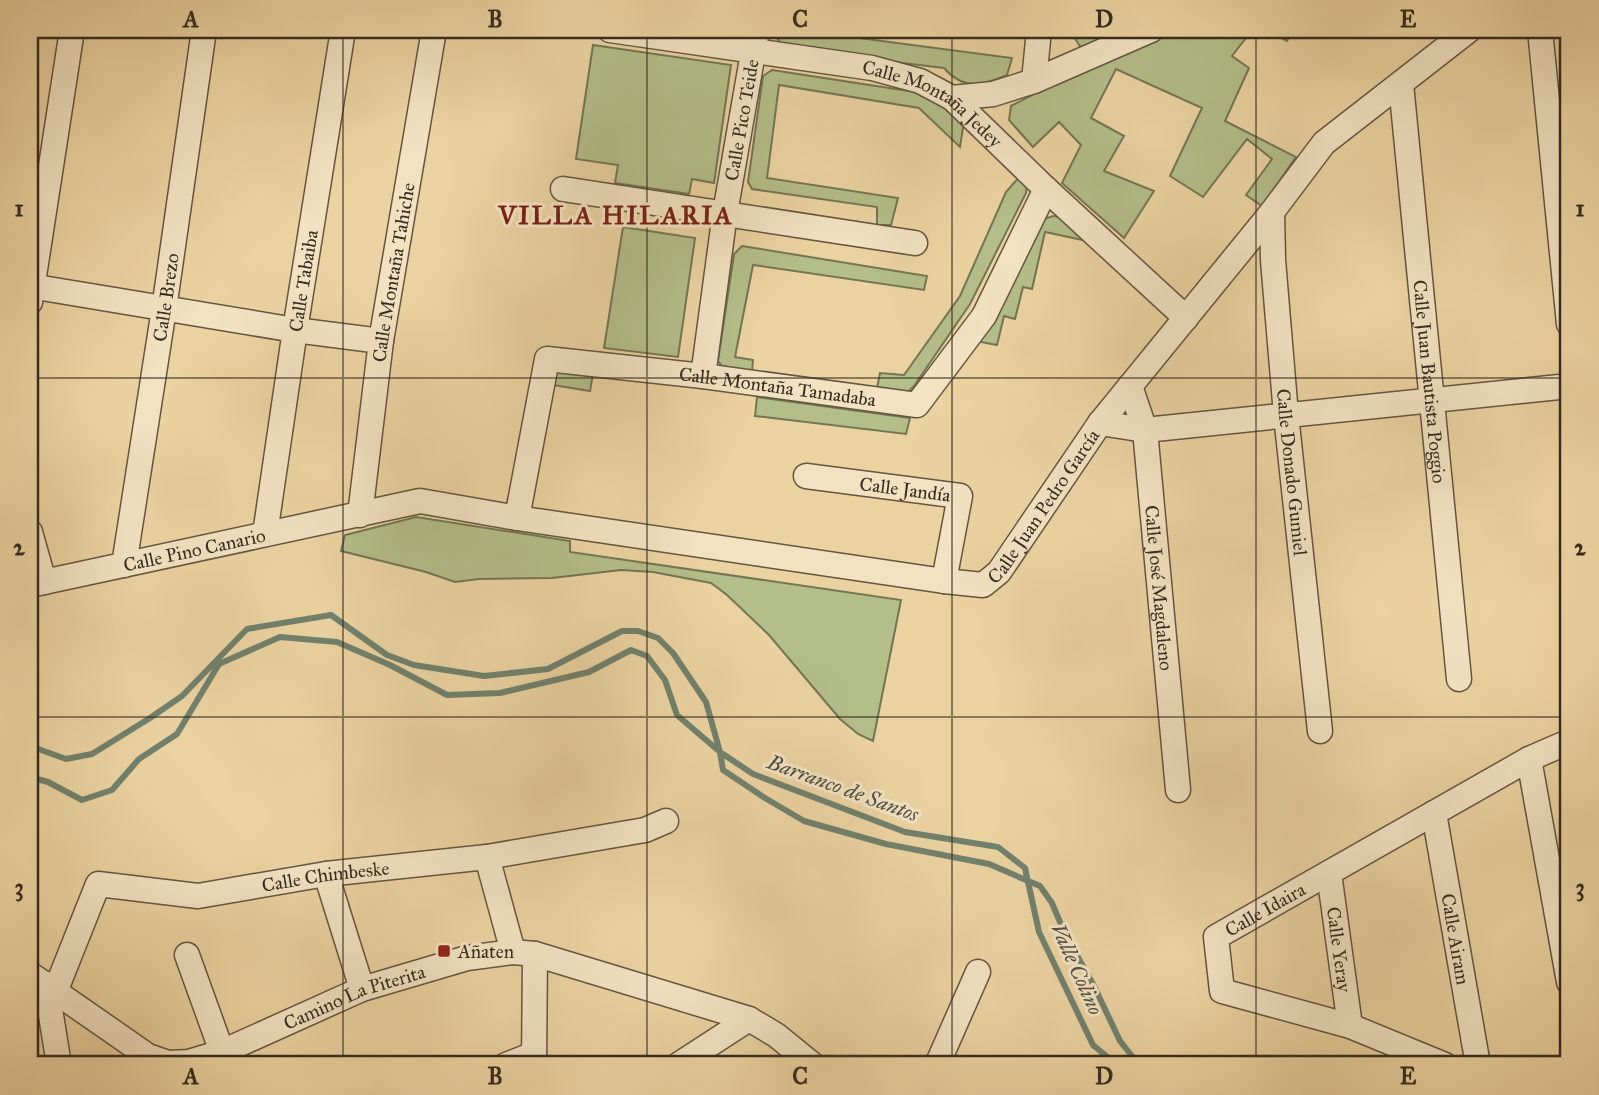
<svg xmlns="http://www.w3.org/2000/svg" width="1599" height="1095" viewBox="0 0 1599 1095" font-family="'IM FELL Great Primer',serif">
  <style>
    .green { fill: #b3be88; stroke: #747554; stroke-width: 2 }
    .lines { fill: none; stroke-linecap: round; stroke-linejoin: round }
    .stream { stroke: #71816d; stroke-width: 6 }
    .minor-casing { stroke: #635640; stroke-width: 27 }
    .minor { stroke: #f2e2c2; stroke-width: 24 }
    .grid { fill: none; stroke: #362c1f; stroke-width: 2; stroke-opacity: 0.55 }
    .poi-dot { fill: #8f2418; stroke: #f2e2c2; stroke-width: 2.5 }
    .labels { text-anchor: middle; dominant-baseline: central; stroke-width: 6; stroke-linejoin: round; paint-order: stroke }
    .street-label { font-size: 19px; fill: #362c1f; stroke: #f2e2c2 }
    .poi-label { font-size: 19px; fill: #362c1f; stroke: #f2e2c2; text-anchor: start }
    .water-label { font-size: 21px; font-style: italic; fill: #4f4f40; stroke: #f2e2c2 }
    .district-label { font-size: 26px; font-weight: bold; letter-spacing: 2px; fill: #7a1f14; stroke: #f2e2c2 }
    .neatline { fill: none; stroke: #362c1f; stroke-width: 2.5 }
    .grid-label { font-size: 23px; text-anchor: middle; font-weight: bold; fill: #362c1f }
  </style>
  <rect width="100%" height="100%" fill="#ebd3a1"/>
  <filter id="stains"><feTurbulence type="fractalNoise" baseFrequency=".00286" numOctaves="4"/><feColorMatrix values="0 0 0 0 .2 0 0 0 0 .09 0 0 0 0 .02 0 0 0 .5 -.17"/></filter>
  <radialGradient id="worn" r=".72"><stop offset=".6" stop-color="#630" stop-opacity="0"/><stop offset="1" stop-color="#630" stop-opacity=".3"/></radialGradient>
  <path class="green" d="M773,30H798L1012,58L1007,75C982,86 963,90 944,68L894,62L781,44L773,32Z
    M1074,30H1123L1081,48L1074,37Z
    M1172,30H1292L1287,41L1269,32L1267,38L1249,34L1232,56L1249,68L1225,121L1296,157L1262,206L1246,195L1272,159L1247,139L1203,197L1170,176L1202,108L1116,69L1091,118L1124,136L1104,171L1154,191L1124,238L1062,183L1081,145L1059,122L1033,147L1009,120L1011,106L1067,77Z
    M593,45L731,65L714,183L692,179L689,194L615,183L618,165L576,159Z
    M772,70L915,92L935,100L964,121L960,147L919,108L779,85L767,178L898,198L891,225H877V207L752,189L748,182L763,76Z
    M1020,176L1027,182L1026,193L970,304L914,386L907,393L877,388L880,373L904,375L960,296L1006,192Z
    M1053,216L1060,217L1087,241L1045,232L1032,289L1023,287L1015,319L1004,316L997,345L976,341L1044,219Z
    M623,227L695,238L678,357L604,348Z
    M742,246L927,276L924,290L753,265L735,357L753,360L752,372L725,370L718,361L734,254Z
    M556,368L593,374L590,391L553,385Z
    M757,397L910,418L906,434L755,416Z
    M416,517L570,541V552L901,600L873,741L858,734L840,719L769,635L727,595L711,583L653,572L621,570L552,578L479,579L455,582L426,572L341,551L345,535Z"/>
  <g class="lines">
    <path class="stream" d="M30,746L66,759L92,754L150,718L182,696L247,629L331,615L387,655L414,665L484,676L548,669L622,631H638L658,638L673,653L706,702L720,752L723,770L765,798L804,821L886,844L989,864L1040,886L1052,903L1065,934L1094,986L1120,1041L1139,1065
      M30,777L48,782L82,800L112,790L139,759L177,734L219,664L280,637L337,642L390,665L447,695L500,693L589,672L631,650L647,656L665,680L677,715L720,752L753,774L905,832L998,847L1025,868L1039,932L1093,1045L1117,1065
      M1326,1065L1359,1060L1375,1065"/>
    <g class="minor-casing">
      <g id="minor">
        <path id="s1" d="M610,30L872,68L920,81L952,98L1046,189L1186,318"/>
        <path d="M1540,30L1569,324"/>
        <path d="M1034,81L1039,30"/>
        <path id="s2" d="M1401,84L1459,679"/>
        <path d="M952,98L993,94L1034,81L1151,30"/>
        <path d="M563,189L915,243"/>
        <path id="s3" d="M1272,212L1273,260L1286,415L1320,731"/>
        <path d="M30,286L295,330L381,341"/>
        <path d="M30,302L72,30"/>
        <path id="s4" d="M703,376L725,213L757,30"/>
        <path id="s5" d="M1130,386L1145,430L1178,790"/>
        <path d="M1100,423L1145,430L1569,386"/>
        <path id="s6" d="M806,476L960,496L944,581"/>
        <path id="s7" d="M360,515L381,341L434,30"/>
        <path id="s8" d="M517,518L547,359L703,376L917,405L984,316L1046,189"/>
        <path d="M30,532L44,582"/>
        <path id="s9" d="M265,534L295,330L343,30"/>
        <path id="s10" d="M124,565L164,309L204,30"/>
        <path id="s11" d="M30,585L420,501L517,518L944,581L983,585L999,572L1100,423L1272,212L1324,143L1469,30"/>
        <path d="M1529,759L1569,982"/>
        <path id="s12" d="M1434,813L1478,1065"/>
        <path d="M487,857L513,952"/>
        <path id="s13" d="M1329,873L1350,1026"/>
        <path d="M326,874L362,989"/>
        <path d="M187,955L222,1052L225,1065"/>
        <path id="s14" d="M30,974L148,1056L168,1063L189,1062L222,1052L362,989L467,958L513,952L535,954L749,1019L776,1035L813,1065"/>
        <path d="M46,984L59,1065"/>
        <path id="s15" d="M55,992L98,884L198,896L326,874L487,857L645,830L666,821"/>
        <path d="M506,1065L534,1054"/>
        <path d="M534,1065L535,954"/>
        <path d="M678,1065L749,1019"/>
        <path d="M937,1065L978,972"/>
        <path id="s16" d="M1445,1065L1350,1026L1222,991L1216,937L1529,759L1561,745H1569"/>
      </g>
    </g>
    <use href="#minor" class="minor"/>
  </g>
  <path class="grid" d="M343,30V1065M647,30V1065M952,30V1065M1256,30V1065M30,378H1569M30,717H1569"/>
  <rect class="poi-dot" x="437" y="944" width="14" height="14" rx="3.5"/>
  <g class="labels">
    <g class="street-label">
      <text stroke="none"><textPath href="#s1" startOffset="336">Calle Montaña Jedey</textPath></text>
      <text stroke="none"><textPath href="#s4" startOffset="259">Calle Pico Teide</textPath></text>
      <text stroke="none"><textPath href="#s7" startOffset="245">Calle Montaña Tahiche</textPath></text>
      <text stroke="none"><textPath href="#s9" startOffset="256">Calle Tabaiba</textPath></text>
      <text stroke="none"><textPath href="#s10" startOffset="271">Calle Brezo</textPath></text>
      <text stroke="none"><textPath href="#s2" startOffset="299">Calle Juan Bautista Poggio</textPath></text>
      <text stroke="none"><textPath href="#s8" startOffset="394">Calle Montaña Tamadaba</textPath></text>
      <text stroke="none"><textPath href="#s3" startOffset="261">Calle Donado Gumiel</textPath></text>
      <text stroke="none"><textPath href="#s6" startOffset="100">Calle Jandía</textPath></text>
      <text stroke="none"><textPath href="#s11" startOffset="1068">Calle Juan Pedro García</textPath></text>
      <text stroke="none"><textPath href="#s11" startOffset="168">Calle Pino Canario</textPath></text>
      <text stroke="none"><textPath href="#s5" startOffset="205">Calle José Magdaleno</textPath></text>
      <text stroke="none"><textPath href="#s15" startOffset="346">Calle Chimbeske</textPath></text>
      <text stroke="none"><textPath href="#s16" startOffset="346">Calle Idaira</textPath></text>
      <text stroke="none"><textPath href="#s12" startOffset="128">Calle Airam</textPath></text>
      <text stroke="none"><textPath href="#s13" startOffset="77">Calle Yeray</textPath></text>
      <text stroke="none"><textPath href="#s14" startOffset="364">Camino La Piterita</textPath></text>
    </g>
    <g class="poi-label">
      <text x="458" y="951">Añaten</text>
    </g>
    <g class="water-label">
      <text transform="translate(843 788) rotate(20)">Barranco de Santos</text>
      <text transform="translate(1077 969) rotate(66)">Valle Colino</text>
    </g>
    <g class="district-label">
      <text x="616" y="215">VILLA HILARIA</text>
    </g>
  </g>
  <rect width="1599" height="1095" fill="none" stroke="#ebd3a1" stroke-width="77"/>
  <rect x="38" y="38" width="1522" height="1018" class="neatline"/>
  <g class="grid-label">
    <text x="191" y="27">A</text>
    <text x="495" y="27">B</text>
    <text x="800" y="27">C</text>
    <text x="1104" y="27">D</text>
    <text x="1408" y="27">E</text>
    <text x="19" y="216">1</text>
    <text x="1580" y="216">1</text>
    <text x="19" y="555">2</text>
    <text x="1580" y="555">2</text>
    <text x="19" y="895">3</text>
    <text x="1580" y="895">3</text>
    <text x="191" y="1084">A</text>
    <text x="495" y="1084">B</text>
    <text x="800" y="1084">C</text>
    <text x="1104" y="1084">D</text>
    <text x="1408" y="1084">E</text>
  </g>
  <rect width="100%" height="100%" filter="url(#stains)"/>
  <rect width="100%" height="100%" fill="url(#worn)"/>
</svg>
